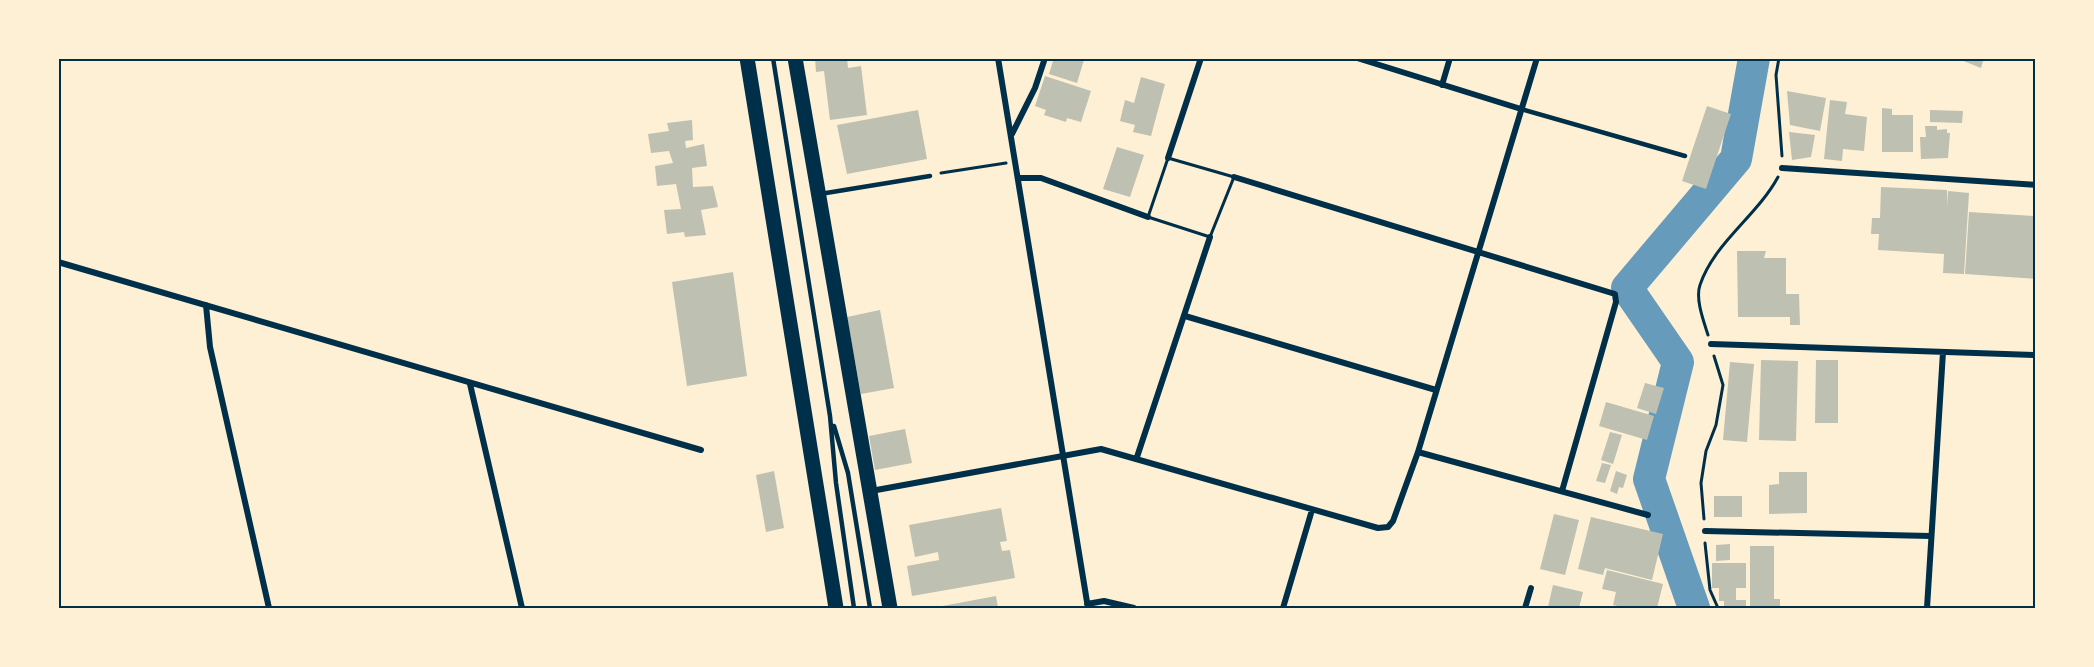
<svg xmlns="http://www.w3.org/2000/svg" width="2094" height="667" viewBox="0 0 2094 667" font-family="'Fira Sans Condensed',sans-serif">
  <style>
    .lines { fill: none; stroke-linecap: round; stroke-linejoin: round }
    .river { stroke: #669bbc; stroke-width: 32 }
    .building { fill: #bec0b2 }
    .path { stroke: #003049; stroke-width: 3 }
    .service { stroke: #003049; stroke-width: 4.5 }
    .minor { stroke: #003049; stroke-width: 6 }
    .primary { stroke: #003049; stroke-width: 15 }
    .neatline { fill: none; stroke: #003049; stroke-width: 2 }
  </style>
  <rect width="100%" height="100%" fill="#fdf0d5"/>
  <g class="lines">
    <path class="river" d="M1694,608L1649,479L1678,362L1627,288L1736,159L1754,58"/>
  </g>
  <path class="building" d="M815,58H847L848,68L861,66L867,115L830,120L824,71L816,72Z
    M1054,58L1084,60L1077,83L1049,74Z
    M1956,58H1984L1981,68Z
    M1045,76L1091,91L1081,122L1067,118L1066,122L1044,115L1046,110L1035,106Z
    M1141,77L1165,84L1151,136L1133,132L1135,125L1120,121L1125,100L1134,103Z
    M1787,91L1826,98L1820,131L1790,125Z
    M1830,100L1847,102L1845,114L1867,117L1864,151L1843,149L1842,161L1824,159Z
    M1707,106L1731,114L1706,189L1682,181Z
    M1882,108L1892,109V115H1913V152H1882Z
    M918,110L927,159L847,174L837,125Z
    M1930,110L1963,111L1962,123L1930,122Z
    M692,120L693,140L685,141L686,148L704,144L707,166L692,168L693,187L713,186L718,207L701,210L706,235L685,237L684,232L667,234L664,210L681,209L676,184L657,186L655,166L673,163L669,151L651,153L648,134L669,131L667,123Z
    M1925,126H1937V130L1947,129V133H1950L1948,158L1921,159L1920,137H1926Z
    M1789,132L1815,135L1811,157L1792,160Z
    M1117,147L1144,155L1130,197L1103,189Z
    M1881,187L1947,190V207L1948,191L1969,193L1964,274L1943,273L1944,254L1878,250L1879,234H1871L1872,218H1880Z
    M1969,212L2036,216V279L1965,274Z
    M1737,251H1766L1764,258H1786V294H1799L1800,325H1790V317H1738Z
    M733,272L747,376L687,386L672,282Z
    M880,310L894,388L861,394L847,317Z
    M1761,360L1798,361L1796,441L1759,440Z
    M1816,360H1838V423H1815Z
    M1730,362L1754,364L1747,442L1723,440Z
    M1645,383L1664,388L1656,414L1637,408Z
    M1606,402L1654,416L1647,440L1599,426Z
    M905,429L912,463L875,470L869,436Z
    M1610,432L1622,435L1613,464L1601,460Z
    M1602,463L1611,465L1605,483L1596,481Z
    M774,471L784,528L766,532L756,475Z
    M1616,471L1627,475L1623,488L1619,487L1617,494L1610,491Z
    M1779,472H1807V513L1769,514V485L1779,484Z
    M1714,496H1742V517H1714Z
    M1001,508L1007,541L1000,542L1002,551L1010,550L1015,578L912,596L907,566L939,560L938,552L915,557L909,525Z
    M1554,514L1579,520L1565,575L1540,569Z
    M1591,517L1663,534L1652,580L1605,568L1603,575L1578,569Z
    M1730,544V560L1716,561V545Z
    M1750,546H1774V599H1780V608H1750Z
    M1712,563H1746V588H1736V600H1746V608H1724V601H1719V588H1712Z
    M1607,570L1663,584L1657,608H1626L1613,605L1616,592L1602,589Z
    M1553,585L1583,592L1579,608L1548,607Z
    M996,596L998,608H937V607Z"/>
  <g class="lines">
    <path class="path" d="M1779,58L1776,75L1782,156
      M1168,158L1234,177L1210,237L1148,217Z
      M941,173L1006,163
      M1708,335C1704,322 1695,299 1700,285C1714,243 1757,216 1778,177
      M1704,519L1701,483L1706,451L1716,425L1723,385L1714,356
      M1705,543L1710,590L1718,608"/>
    <path class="service" d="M773,58L830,416L836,483L854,608
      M1521,109L1685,156
      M820,194L930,176
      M834,426L848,473L870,608"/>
    <path class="minor" d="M998,58L1088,608
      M1357,58L1521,109
      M1442,85L1450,58
      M1012,134L1035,88L1045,58
      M1168,158L1201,58
      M1782,168L2036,185
      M1234,177L1615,294L1616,302L1562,491
      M1019,178H1041L1148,217
      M58,262L701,450
      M206,305L210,347L269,608
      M1185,316L1436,390
      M1711,344L2036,355
      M470,384L522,608
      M1418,452L1648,515
      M1137,457L1210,237
      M871,491L1101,449L1378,528L1388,527L1393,521L1418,452L1537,58
      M1705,531L1930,536
      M1087,604L1104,601L1134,608
      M1283,608L1312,510
      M1525,608L1531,588
      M1927,608L1943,352"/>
    <path class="primary" d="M747,58L836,608
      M795,58L890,608"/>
  </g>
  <rect width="2094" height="667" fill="none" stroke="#fdf0d5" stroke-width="120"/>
  <rect x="60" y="60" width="1974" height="547" class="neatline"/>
</svg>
